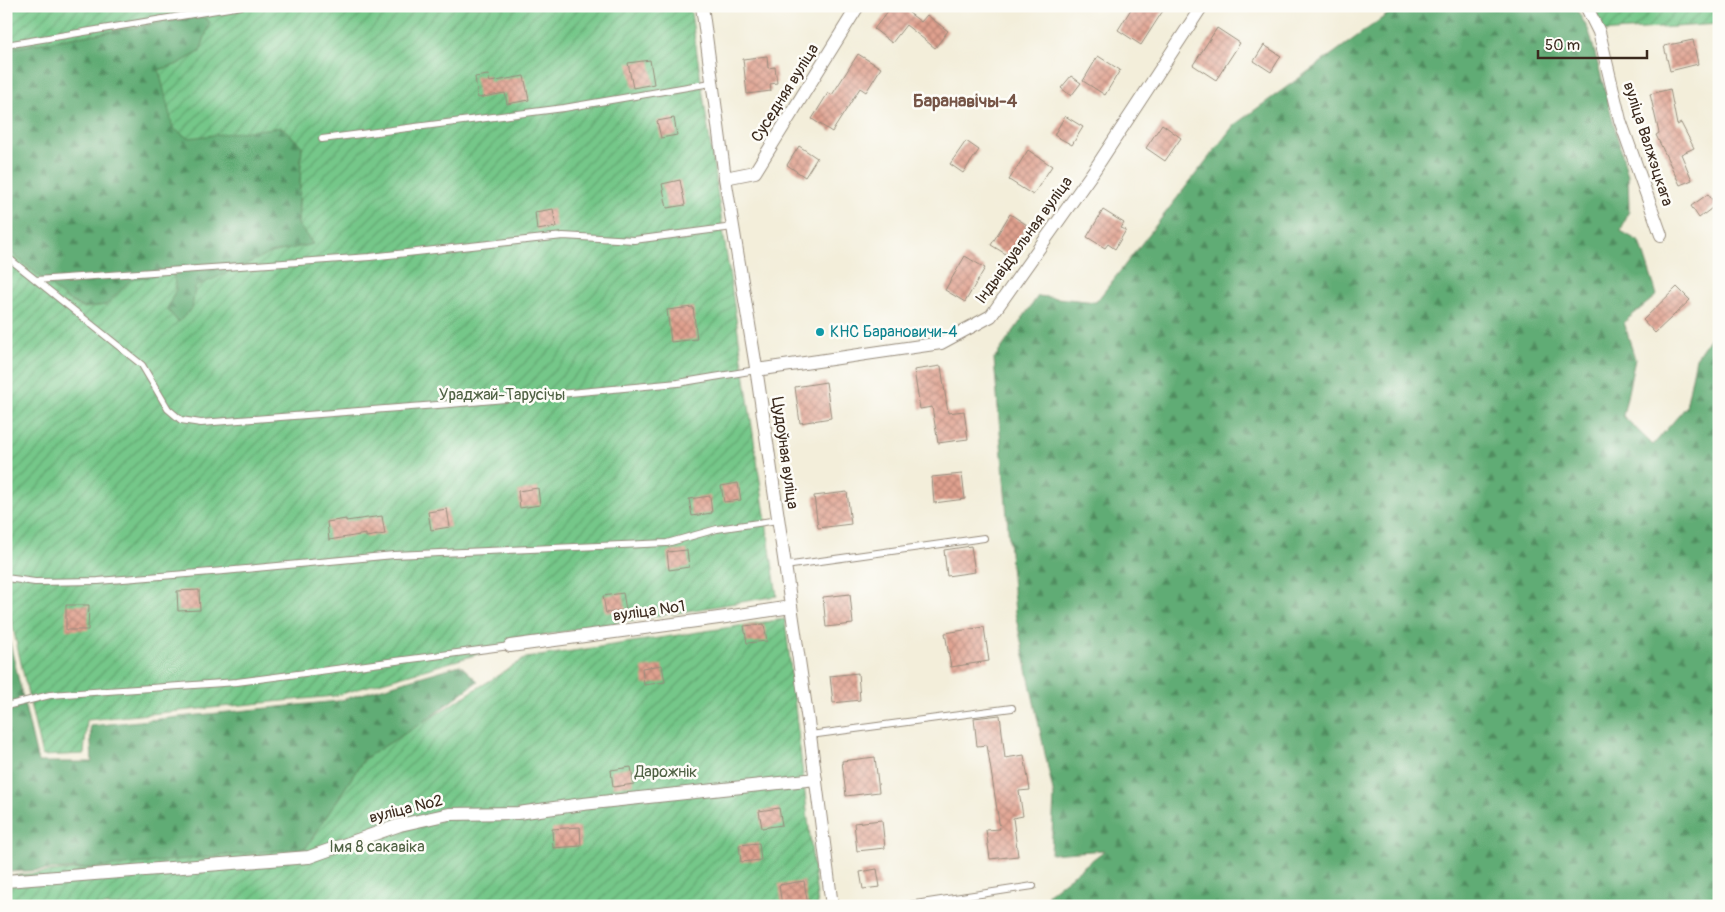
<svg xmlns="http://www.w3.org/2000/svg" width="1725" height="912" viewBox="0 0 1725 912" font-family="Pangolin,sans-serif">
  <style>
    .forest { fill: url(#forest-firs); stroke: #4e6b4a }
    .garden { fill: url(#garden-furrows); stroke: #587854 }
    .building { fill: url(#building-cross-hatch) }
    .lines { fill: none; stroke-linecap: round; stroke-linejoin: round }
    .service-casing { stroke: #978c7c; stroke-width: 8 }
    .minor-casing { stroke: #978c7c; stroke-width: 14 }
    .service { stroke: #fff; stroke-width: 6 }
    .minor { stroke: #fff; stroke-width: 12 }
    .culture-dot { fill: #0f9aa8; stroke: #fdfcf7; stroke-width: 2 }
    .labels { text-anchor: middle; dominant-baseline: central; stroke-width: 5; stroke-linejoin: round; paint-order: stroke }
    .street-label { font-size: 16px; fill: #3b2a1e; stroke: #fdfcf7 }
    .culture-label { font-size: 16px; fill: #0d838f; stroke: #fdfcf7; text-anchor: start }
    .park-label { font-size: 16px; fill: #4f6143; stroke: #fdfcf7 }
    .neighbourhood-label { font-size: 18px; font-weight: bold; fill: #755446; stroke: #fdfcf7 }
  </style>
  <defs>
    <pattern id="forest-firs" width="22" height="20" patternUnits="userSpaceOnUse" patternTransform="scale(1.25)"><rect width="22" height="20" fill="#60ac75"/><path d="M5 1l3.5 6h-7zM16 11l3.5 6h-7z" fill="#508c5f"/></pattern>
    <pattern id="garden-furrows" width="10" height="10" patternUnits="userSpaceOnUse" patternTransform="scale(1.25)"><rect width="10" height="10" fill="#75c789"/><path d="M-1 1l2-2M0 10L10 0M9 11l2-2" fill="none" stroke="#61a26f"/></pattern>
    <pattern id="building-cross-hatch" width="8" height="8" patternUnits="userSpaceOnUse" patternTransform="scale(1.25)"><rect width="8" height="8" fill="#e0a18f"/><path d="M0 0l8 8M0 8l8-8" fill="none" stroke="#b78374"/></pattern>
  </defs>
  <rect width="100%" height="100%" fill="#fdfcf7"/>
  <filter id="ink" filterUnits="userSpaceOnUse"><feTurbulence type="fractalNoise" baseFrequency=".02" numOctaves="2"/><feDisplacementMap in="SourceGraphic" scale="10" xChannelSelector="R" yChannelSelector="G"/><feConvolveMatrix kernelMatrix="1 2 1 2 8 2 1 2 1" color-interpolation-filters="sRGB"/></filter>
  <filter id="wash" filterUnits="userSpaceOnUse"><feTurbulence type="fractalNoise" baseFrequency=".0096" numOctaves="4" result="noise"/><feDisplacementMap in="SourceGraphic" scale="20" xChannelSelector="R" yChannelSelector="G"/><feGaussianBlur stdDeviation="1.12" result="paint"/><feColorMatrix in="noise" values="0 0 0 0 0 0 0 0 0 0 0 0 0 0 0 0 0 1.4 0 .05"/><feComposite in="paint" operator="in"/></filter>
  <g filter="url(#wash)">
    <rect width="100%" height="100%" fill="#f3eeda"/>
    <path class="forest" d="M1399,6H1575L1589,31L1628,176L1629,210L1621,231L1640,242L1657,295L1624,322L1635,359L1623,416L1653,445L1686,407L1696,358L1719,324V906H1046L1048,894L1105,850L1051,854L1054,796L1015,613L994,359L1038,296L1096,302L1234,125Z
      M202,16L210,22L200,52L176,65L159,70L165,93L240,131L282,127L302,146L298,224L313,244L271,253L192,309L178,322L167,309L176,289L117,295L106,305L83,308L65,298L6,248V49Z
      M6,626L38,762H92L90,726L338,701L460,665L478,681L421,724L364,759L306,848L111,867L6,872Z"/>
    <path class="garden" d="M6,6H690L777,596L544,635L334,696L87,720L84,754L42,756L6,597V248L65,298L83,308L106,305L131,279L173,273L176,289L167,309L178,322L192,309L195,287L271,253L313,244L298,224L302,146L282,127L188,138L173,128L159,70L176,65L200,52L210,22L202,16L6,49Z
      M1586,6H1719V24L1599,32Z
      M785,619L818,906H6V876L306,848L364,759L526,658Z"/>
    <g id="blocks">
      <path class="building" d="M892,6H900L921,22L927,15L948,31L935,48L906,25L892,43L874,29Z
        M1133,6H1166L1141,45L1118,30Z
        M1217,28L1240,43L1216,80L1193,65Z
        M1693,40L1698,64L1670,71L1664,46Z
        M1264,45L1281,56L1271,72L1254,61Z
        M858,54L881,68L866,92L860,88L832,132L812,119L828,93L832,95Z
        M767,56L768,68L775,67L777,83L770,84L771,91L747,94L743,59Z
        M1098,56L1120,70L1105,95L1083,81Z
        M650,60L654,84L633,88L628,63Z
        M488,75L490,82L524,76L529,100L507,104L505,93L478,98L475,77Z
        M1071,76L1081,83L1071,96L1061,88Z
        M1670,89L1677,125L1681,123L1694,148L1681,154L1692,180L1680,185L1656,135L1659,133L1650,94Z
        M1065,116L1083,127L1072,145L1054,135Z
        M674,118L677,135L661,138L657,121Z
        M1162,124L1181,138L1165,161L1146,148Z
        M966,141L979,150L963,173L950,164Z
        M799,146L817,158L805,177L787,165Z
        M1028,150L1052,166L1033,195L1009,180Z
        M680,180L685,205L667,208L662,184Z
        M1708,194L1716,205L1699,218L1691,206Z
        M553,209L556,227L537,230L535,212Z
        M1103,210L1124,223L1121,228L1126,230L1115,249L1108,244L1105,248L1087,237Z
        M1010,214L1027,225L1009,256L991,245Z
        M965,256L985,268L965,302L945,290Z
        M1677,287L1690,300L1655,333L1643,320Z
        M693,307L697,339L671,342L667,310Z
        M941,366L948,413L964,411L968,439L938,443L932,407L920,409L914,370Z
        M826,382L831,418L800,423L795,387Z
        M962,474L965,499L934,503L932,477Z
        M738,483L741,500L724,502L721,486Z
        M538,488L540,505L520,508L518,491Z
        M847,492L851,524L818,528L814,496Z
        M710,496L712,513L692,516L689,499Z
        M447,509L450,527L431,530L428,512Z
        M382,516L385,534L366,537V534L329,540L327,522L346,519V521Z
        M971,546L975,572L947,576L944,550Z
        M687,550L689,567L669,570L667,552Z
        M199,590L200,610L178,611L177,591Z
        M623,593L626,610L606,613L603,596Z
        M850,594L853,624L826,627L823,597Z
        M66,605H89L88,630H66Z
        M764,624L767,641L747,643L744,626Z
        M984,627L989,661L951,667L945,633Z
        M662,665L665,682L644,685L642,668Z
        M858,673L860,700L833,703L830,676Z
        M1000,715L1005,758L1024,755L1030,790L1019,791L1023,816L1013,818L1018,856L990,859L986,830L1000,829L987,745L977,746L974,718Z
        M875,757L879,792L846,796L842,761Z
        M631,767L634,784L613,787L611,770Z
        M779,808L782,825L762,828L759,811Z
        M882,820L885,848L857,851L854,823Z
        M580,827L581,846L553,848L552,829Z
        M759,843L761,860L741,862L739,845Z
        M877,869L880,887L863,889L860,872Z
        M804,881L808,906H782L779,885Z"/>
    </g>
  </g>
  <g filter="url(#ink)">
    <use href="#blocks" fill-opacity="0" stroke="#978c7c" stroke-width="1"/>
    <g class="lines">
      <g class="service-casing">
        <path id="service" d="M6,45L241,6
          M322,139L564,108L711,83
          M6,256L142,365L168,409L181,420L201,423L450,404L678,383L756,370
          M36,280L370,257L563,236L634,240L733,227
          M785,566L984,538
          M6,578L35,582L98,581L224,571L394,555L667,543L717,529L778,520
          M10,705L50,695L237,682L510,646
          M810,735L1012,708
          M902,906L1033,886"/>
      </g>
      <g class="minor-casing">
        <path id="minor" d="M702,6L725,178L755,361L810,735L832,906
          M1586,6L1599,32L1620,120L1661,235
          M725,178L755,172L858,6
          M756,370L941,343L991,316L1093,172L1202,6
          M510,646L726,617L791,607
          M6,881L309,857L400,825L449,814L518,813L583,804L816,779"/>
      </g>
      <use href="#service" class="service"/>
      <use href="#minor" class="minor"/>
    </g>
  </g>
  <circle class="culture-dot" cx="820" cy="332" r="5"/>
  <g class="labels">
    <g class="street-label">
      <text transform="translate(785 93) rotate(-58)">Суседняя вуліца</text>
      <text transform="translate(1648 144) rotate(72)">вуліца Валжэцкага</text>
      <text transform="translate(1024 240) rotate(-54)">Індывідуальная вуліца</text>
      <text transform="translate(785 453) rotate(82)">Цудоўная вуліца</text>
      <text transform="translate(649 611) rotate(-8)">вуліца №1</text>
      <text transform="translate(406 809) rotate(-14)">вуліца №2</text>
    </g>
    <g class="culture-label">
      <text x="830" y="332">КНС Барановичи-4</text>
    </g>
    <g class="park-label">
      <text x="502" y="395">Ураджай-Тарусічы</text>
      <text x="666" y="772">Дарожнік</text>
      <text x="377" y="847">Імя 8 сакавіка</text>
    </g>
    <g class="neighbourhood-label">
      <text x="965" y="101">Баранавічы-4</text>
    </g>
  </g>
  <rect width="1725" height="912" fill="none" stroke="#fdfcf7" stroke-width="25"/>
  <path d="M1538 50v8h109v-8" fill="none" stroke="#3b2a1e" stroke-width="2.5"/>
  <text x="1545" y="50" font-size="15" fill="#3b2a1e" stroke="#fdfcf7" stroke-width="4" paint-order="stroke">50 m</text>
</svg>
